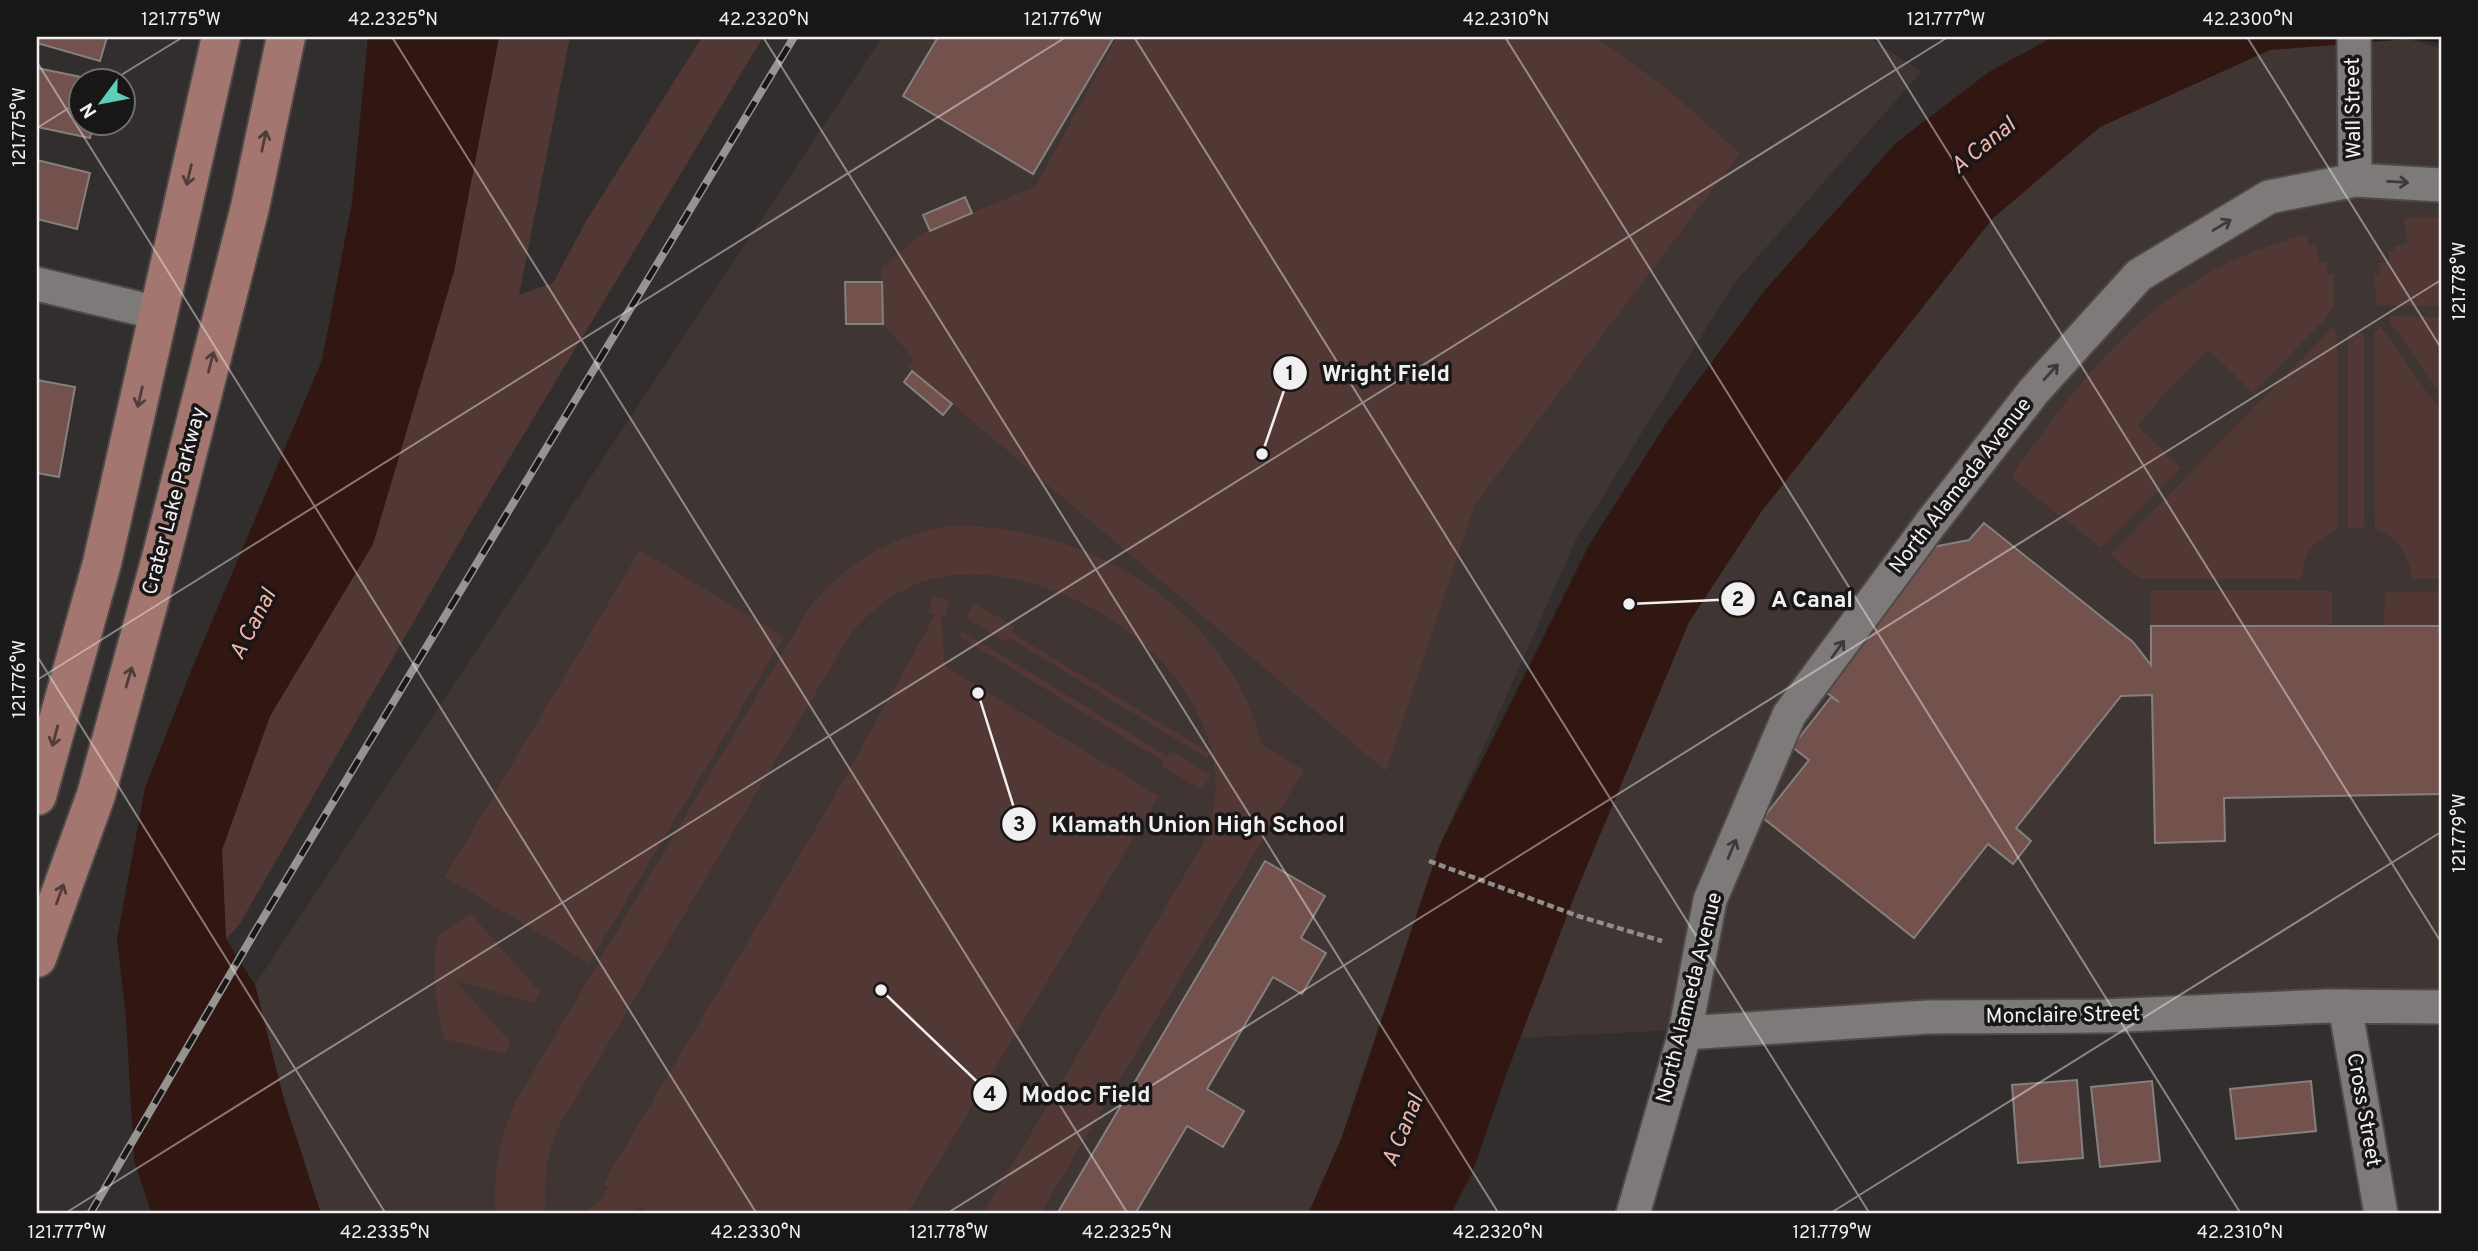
<svg xmlns="http://www.w3.org/2000/svg" width="2478" height="1251" viewBox="0 0 2478 1251" font-family="Overpass,sans-serif">
  <style>
    .built { fill: #3f3533 }
    .green { fill: #523834 }
    .water { fill: #311612 }
    .building { fill: #73524d; stroke: #84807f; stroke-width: 2 }
    .lines { fill: none; stroke-linecap: round; stroke-linejoin: round }
    .minor-casing { stroke: #4d4a49; stroke-width: 37 }
    .primary-casing { stroke: #4d4a49; stroke-width: 42 }
    .path { stroke: #908d8d; stroke-width: 4.5; stroke-dasharray: 7 3.5; stroke-linecap: butt }
    .minor { stroke: #7e7a7a; stroke-width: 33 }
    .primary { stroke: #a3766f; stroke-width: 38 }
    .rail-casing { stroke: #969393; stroke-width: 8 }
    .rail { stroke: #181616; stroke-width: 5; stroke-dasharray: 16; stroke-linecap: butt }
    .oneway { stroke: #503c3a }
    .oneway2 { stroke: #3c3939 }
    .ticks { fill: none; stroke: #f1efef; stroke-width: 2; stroke-opacity: 0.45 }
    .labels { text-anchor: middle; dominant-baseline: central; stroke-width: 7; stroke-linejoin: round; paint-order: stroke }
    .street-label { font-size: 21px; fill: #f1efef; stroke: #181616 }
    .water-label { font-size: 23px; font-style: italic; fill: #f3b4a9; stroke: #181616 }
    .leader { fill: none; stroke: #f1efef; stroke-width: 2.5 }
    .callout-dot { fill: #f1efef; stroke: #181616; stroke-width: 2.5 }
    .mark-label { font-size: 21px; text-anchor: middle; font-weight: bold; fill: #111 }
    .callout-label { font-size: 23px; text-anchor: middle; font-weight: bold; fill: #f1efef; stroke: #181616; stroke-width: 7; stroke-linejoin: round; paint-order: stroke }
    .neatline { fill: none; stroke: #f1efef; stroke-width: 2.5 }
    .ticks-label { font-size: 18px; text-anchor: middle; fill: #f1efef }
  </style>
  <rect width="100%" height="100%" fill="#312e2d"/>
  <path class="built" d="M882,37H1867L1922,71L1733,285L1576,540L1440,845L1342,1137L1308,1214H321L283,1096L255,985Z
    M2407,39L2441,49V992L1520,1038L1574,897L1689,622L1761,512L1993,218L2100,127L2213,75L2270,50Z"/>
  <path class="green" d="M499,37H570L519,295L553,283L585,223L702,37H763L474,517L239,925L226,939L222,850L270,716L373,544L454,271Z
    M1117,37H1594L1660,83L1740,153L1475,504L1386,771L907,366L914,359L883,324L881,268L922,234L1036,186Z
    M2404,218H2441V306L2377,305L2374,275H2380L2379,263L2390,262L2388,251H2394V246L2407,244Z
    M2307,234L2309,246L2316,245L2319,263L2326,261L2328,275L2334,274V306L2325,319L2253,393L2209,350L2171,386L2138,426L2181,468L2101,548L2011,477C2066,399 2126,318 2212,271C2242,254 2275,244 2307,234Z
    M2390,316L2441,317V394L2390,322Z
    M2333,327L2337,332L2338,529C2313,542 2305,550 2302,579H2140L2110,555Z
    M2381,327L2441,412V579H2413C2407,553 2400,539 2375,529L2374,333Z
    M2348,333H2364V527L2348,528Z
    M952,526C1086,523 1229,609 1262,745L1304,770L1040,1214H983L1201,847C1271,700 1073,550 937,578C904,584 871,609 850,635L559,1126C547,1154 542,1184 546,1214H496C492,1175 500,1136 516,1101L808,610C842,564 896,533 952,526Z
    M640,550L784,637L589,963L445,877Z
    M2151,591H2332V626H2151Z
    M2385,592H2441V626H2384Z
    M933,597L949,601L945,617H941L945,666L1159,796L907,1214H652L640,1207L624,1214H583L599,1202L608,1188L603,1184L829,806L935,615L928,613Z
    M974,603L1015,627L1012,633L1210,753L1207,758L1009,638L1006,642L966,618Z
    M962,631L1167,756L1171,751L1211,775L1202,790L1162,766L1164,762L959,636Z
    M470,913L540,992L534,1003L455,980L511,1043L504,1054L444,1039C436,1005 430,970 438,936Z"/>
  <path class="water" d="M368,37H499L454,271L373,544L270,716L222,850L226,939L255,985L283,1096L321,1214H152L134,1160L126,1018L117,939L145,788L191,671L322,360L352,203Z
    M2053,37H2441V43L2407,39L2270,50L2100,127L1993,218L1761,512L1689,622L1574,897L1509,1067L1472,1173L1451,1214H1308L1342,1137L1440,845L1588,547L1665,425L1765,290L1897,142L1989,72Z"/>
  <path class="building" d="M37,37H107L100,61L37,43Z
    M938,37H1114L1033,174L903,96Z
    M37,68L96,80H80V122H94L90,138L37,127Z
    M37,160L90,173L77,229L37,219Z
    M965,197L972,213L930,231L923,215Z
    M845,282H882L883,324H846Z
    M912,371L952,404L943,415L904,382Z
    M37,380L75,387L59,477L37,473Z
    M1984,523L2133,642L2151,665V626H2441V794L2224,798L2225,841L2155,843L2152,695L2121,696L2016,828L2031,841L2013,864L1988,844L1914,938L1763,818L1809,760L1792,747L1831,697L1839,702L1822,689L1933,547L1969,540Z
    M1265,861L1325,896L1301,938L1326,953L1302,994L1273,977L1207,1089L1244,1111L1223,1147L1187,1126L1135,1214H1057Z
    M2077,1080L2083,1158L2018,1163L2012,1085Z
    M2152,1081L2160,1161L2100,1167L2091,1087Z
    M2311,1081L2316,1131L2236,1139L2230,1089Z"/>
  <g class="lines">
    <g class="minor-casing">
      <path id="minor" d="M2354,37L2355,180
        M37,284L158,313
        M2345,1006L2381,1214
        M1685,1033L1928,1017L2105,1016L2327,1006L2441,1007
        M1633,1214L1685,1033L1710,900L1789,715L1931,523L2034,391L2139,275L2269,197L2355,180L2441,185"/>
    </g>
    <g class="primary-casing">
      <path id="primary" d="M37,796L102,563L221,37
        M37,958L96,795L162,554L250,207L286,37"/>
    </g>
    <path class="path" d="M1429,861L1578,916L1662,941"/>
    <use href="#minor" class="minor"/>
    <use href="#primary" class="primary"/>
    <g class="rail-casing">
      <path id="rail" d="M90,1214L256,930L794,37"/>
    </g>
    <use href="#rail" class="rail"/>
  </g>
  <defs><path id="oneway-shaft" d="M-6 0H5M1.5-3L5.5 0L1.5 3" fill="none" stroke-width="1.6" stroke-linecap="round" stroke-linejoin="round" transform="scale(1.75)"/></defs>
  <g class="oneway">
    <use href="#oneway-shaft" transform="translate(264 141) rotate(-78)"/>
    <use href="#oneway-shaft" transform="translate(189 175) rotate(103)"/>
    <use href="#oneway-shaft" transform="translate(211 362) rotate(-76)"/>
    <use href="#oneway-shaft" transform="translate(140 397) rotate(103)"/>
    <use href="#oneway-shaft" transform="translate(129 677) rotate(-74)"/>
    <use href="#oneway-shaft" transform="translate(55 736) rotate(105)"/>
    <use href="#oneway-shaft" transform="translate(60 894) rotate(-70)"/>
  </g>
  <g class="oneway2">
    <use href="#oneway-shaft" transform="translate(2398 182) rotate(3)"/>
    <use href="#oneway-shaft" transform="translate(2222 225) rotate(-31)"/>
    <use href="#oneway-shaft" transform="translate(2051 372) rotate(-48)"/>
    <use href="#oneway-shaft" transform="translate(1838 649) rotate(-54)"/>
    <use href="#oneway-shaft" transform="translate(1732 849) rotate(-67)"/>
  </g>
  <path class="ticks" d="M392,37L1128,1214M763,37L1499,1214M1134,37L1870,1214M1505,37L2241,1214M1876,37L2441,942M2247,37L2441,348M37,62L757,1214M113,80L183,37M37,128L80,101M37,656L386,1214M37,680L1066,37M64,1214L1948,37M946,1214L2441,280M1829,1214L2441,832"/>
  <g class="labels">
    <g class="street-label">
      <text transform="translate(2354 108) rotate(-91)">Wall Street</text>
      <text transform="translate(1961 486) rotate(-52)">North Alameda Avenue</text>
      <text transform="translate(175 501) rotate(-75)">Crater Lake Parkway</text>
      <text transform="translate(1690 998) rotate(-76)">North Alameda Avenue</text>
      <text transform="translate(2063 1016) rotate(-1)">Monclaire Street</text>
      <text transform="translate(2363 1110) rotate(80)">Cross Street</text>
    </g>
    <g class="water-label">
      <text transform="translate(1984 147) rotate(-39)">A Canal</text>
      <text transform="translate(254 625) rotate(-63)">A Canal</text>
      <text transform="translate(1404 1131) rotate(-68)">A Canal</text>
    </g>
  </g>
  <path class="leader" d="M1262 454L1290 373M1629 604L1738 599M978 693L1019 824M881 990L990 1094"/>
  <g class="callout-dot">
    <circle cx="1262" cy="454" r="7"/>
    <circle cx="1629" cy="604" r="7"/>
    <circle cx="978" cy="693" r="7"/>
    <circle cx="881" cy="990" r="7"/>
    <circle cx="1290" cy="373" r="18"/>
    <circle cx="1738" cy="599" r="18"/>
    <circle cx="1019" cy="824" r="18"/>
    <circle cx="990" cy="1094" r="18"/>
  </g>
  <g class="mark-label">
    <text x="1290" y="380">1</text>
    <text x="1738" y="606">2</text>
    <text x="1019" y="831">3</text>
    <text x="990" y="1101">4</text>
  </g>
  <g class="callout-label">
    <text x="1386" y="381">Wright Field</text>
    <text x="1812" y="607">A Canal</text>
    <text x="1198" y="832">Klamath Union High School</text>
    <text x="1086" y="1102">Modoc Field</text>
  </g>
  <rect width="2478" height="1251" fill="none" stroke="#181616" stroke-width="77"/>
  <g transform="translate(102 102) rotate(238)"><circle r="33" fill="#181616" stroke="#6f6d6d" stroke-width="2"/>
  <path d="M0-5L12 26L0 18L-12 26Z" fill="#5cceba"/>
  <text y="-10" font-size="19" font-weight="bold" text-anchor="middle" fill="#f1efef">N</text>
  </g>
  <rect x="38" y="38" width="2402" height="1174" class="neatline"/>
  <g class="ticks-label">
    <text x="181" y="25">121.775°W</text>
    <text x="393" y="25">42.2325°N</text>
    <text x="764" y="25">42.2320°N</text>
    <text x="1063" y="25">121.776°W</text>
    <text x="1506" y="25">42.2310°N</text>
    <text x="1946" y="25">121.777°W</text>
    <text x="2248" y="25">42.2300°N</text>
    <text transform="translate(19 127) rotate(-90)" y="6">121.775°W</text>
    <text transform="translate(2459 281) rotate(-90)" y="6">121.778°W</text>
    <text transform="translate(19 679) rotate(-90)" y="6">121.776°W</text>
    <text transform="translate(2459 833) rotate(-90)" y="6">121.779°W</text>
    <text x="67" y="1238">121.777°W</text>
    <text x="385" y="1238">42.2335°N</text>
    <text x="756" y="1238">42.2330°N</text>
    <text x="949" y="1238">121.778°W</text>
    <text x="1127" y="1238">42.2325°N</text>
    <text x="1498" y="1238">42.2320°N</text>
    <text x="1832" y="1238">121.779°W</text>
    <text x="2240" y="1238">42.2310°N</text>
  </g>
</svg>
